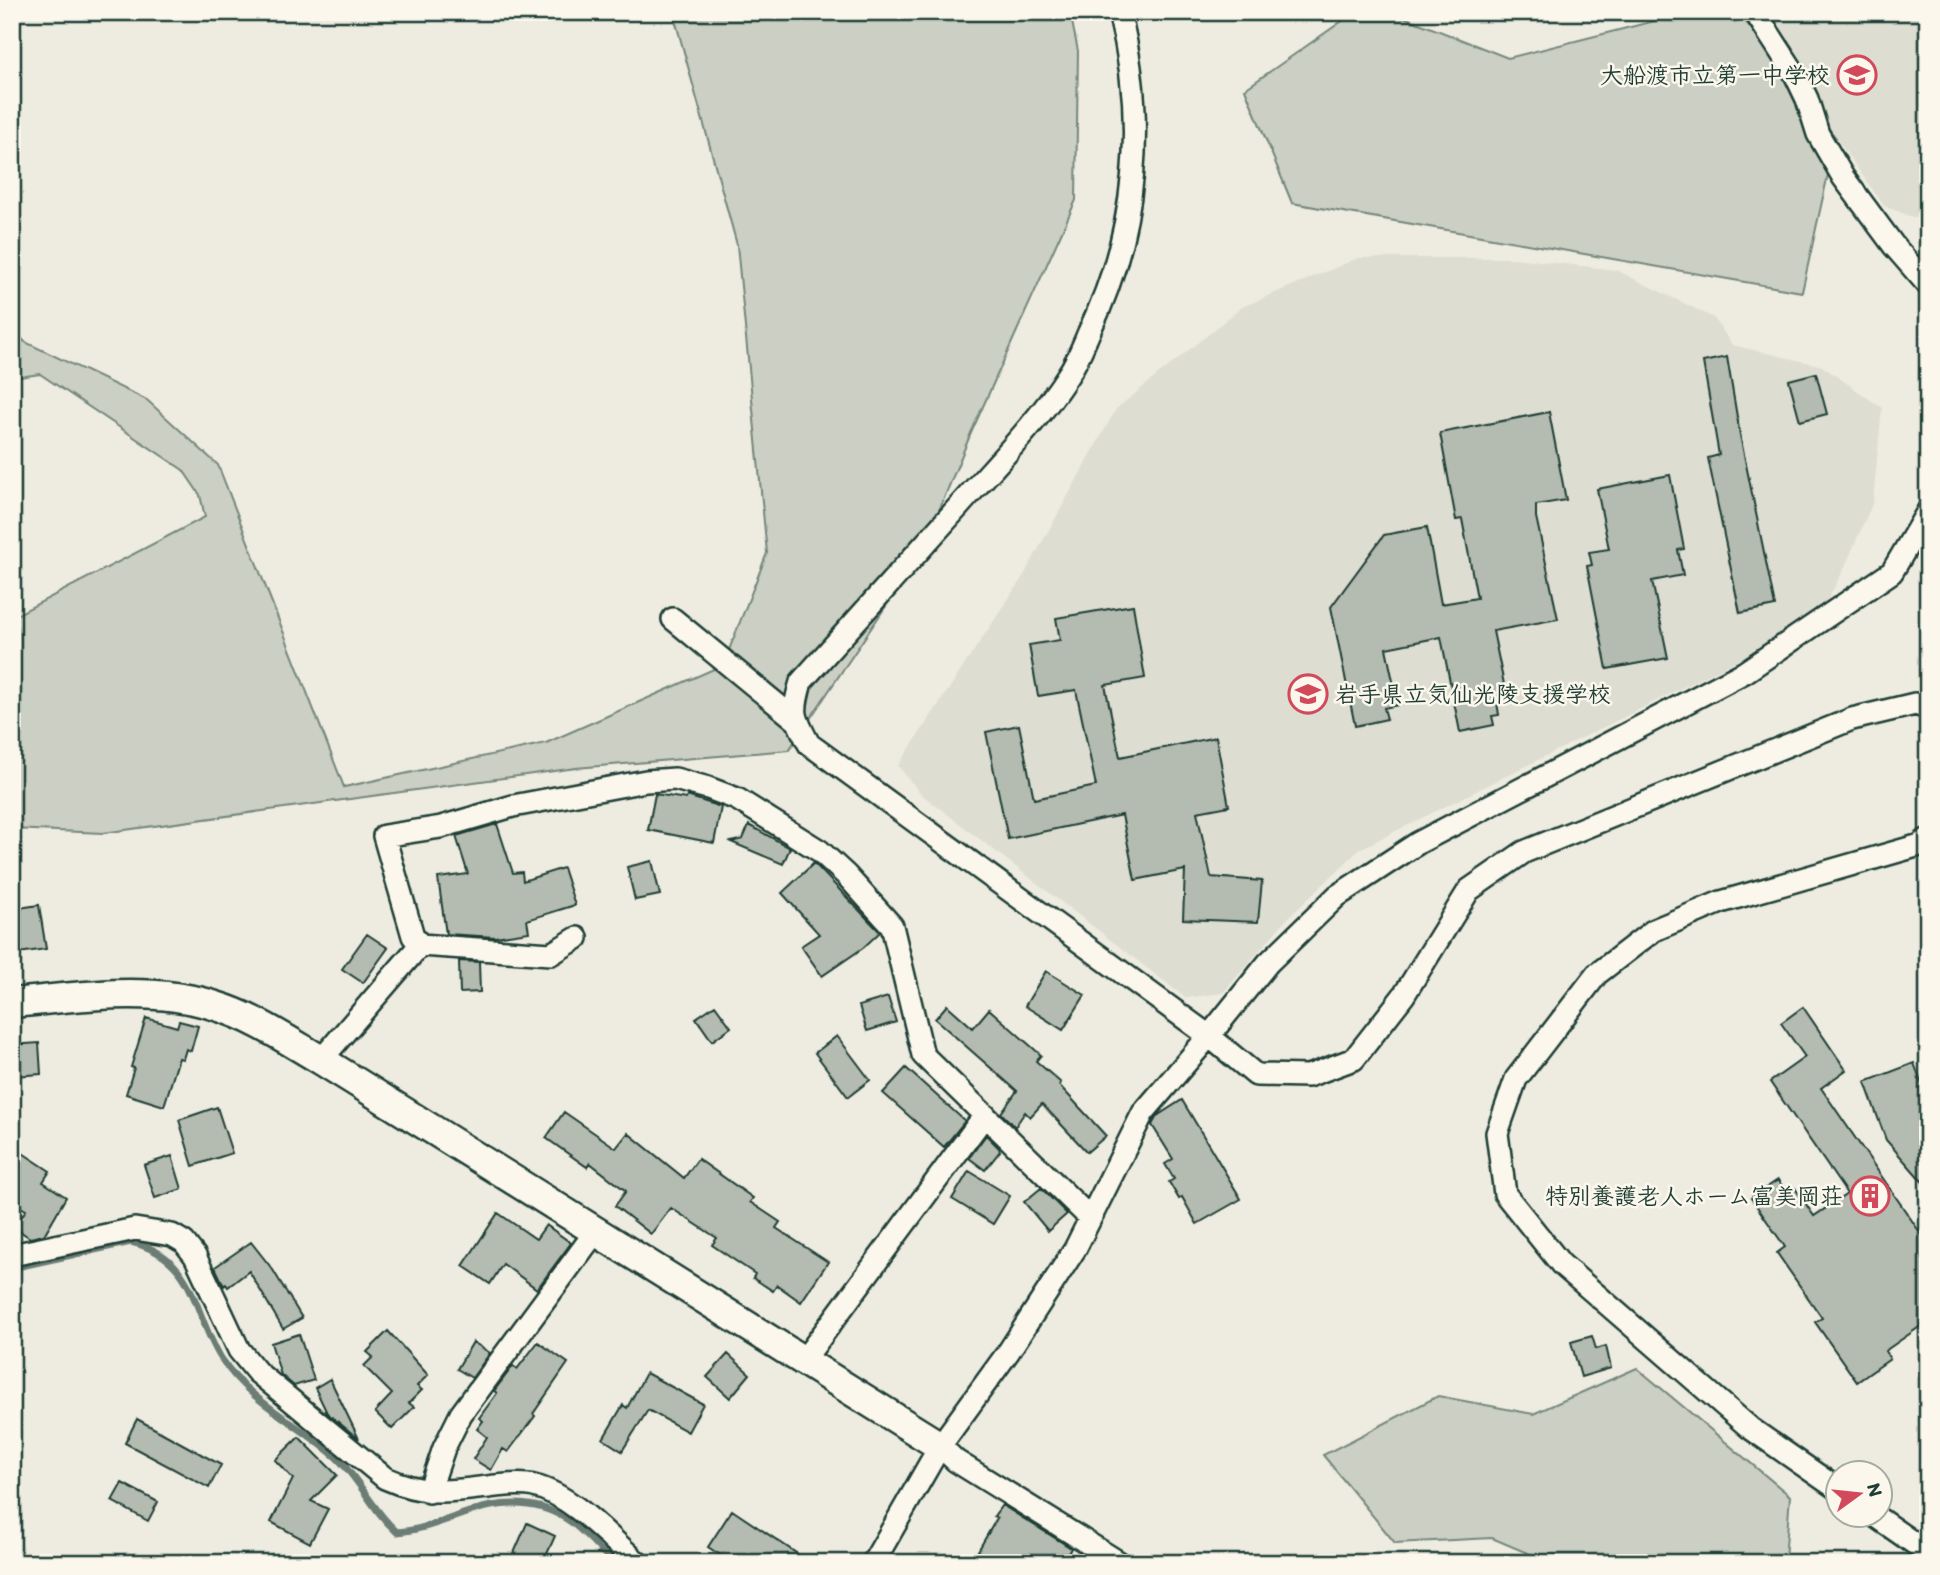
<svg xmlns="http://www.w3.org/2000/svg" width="1940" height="1575" viewBox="0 0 1940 1575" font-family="Itim,'Klee One',sans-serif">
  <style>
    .built { fill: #ddddd2 }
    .green { fill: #cbcfc4; stroke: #75867c; stroke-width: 2 }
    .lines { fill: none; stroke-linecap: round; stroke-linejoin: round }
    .stream { stroke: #6c7d74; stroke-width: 7 }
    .building { fill: #b4bbb0; stroke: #1f3d34; stroke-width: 2 }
    .street-casing { stroke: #1f3d34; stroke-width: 26 }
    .secondary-casing { stroke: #1f3d34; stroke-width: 33 }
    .street { stroke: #fbf7ec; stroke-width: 21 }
    .secondary { stroke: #fbf7ec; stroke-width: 28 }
    .labels { text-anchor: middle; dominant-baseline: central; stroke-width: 5; stroke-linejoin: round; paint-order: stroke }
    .poi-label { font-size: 23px; font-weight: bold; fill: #1f3d34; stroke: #fbf7ec; text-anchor: end }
  </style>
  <rect width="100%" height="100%" fill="#eeece1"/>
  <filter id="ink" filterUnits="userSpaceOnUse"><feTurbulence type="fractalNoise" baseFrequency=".0143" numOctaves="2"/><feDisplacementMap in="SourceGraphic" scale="14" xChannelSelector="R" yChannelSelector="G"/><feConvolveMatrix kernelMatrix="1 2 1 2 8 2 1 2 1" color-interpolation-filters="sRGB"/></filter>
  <g filter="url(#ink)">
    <path class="built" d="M1738,12H1928V223L1884,206L1836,138Z
      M1358,258H1514L1616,270L1714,318L1732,345L1822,366L1882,408L1873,502L1843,571L1816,621L1360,849L1285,921L1223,993L1186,998L921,794L898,766L1024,575L1116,409L1242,307Z"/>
    <path class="green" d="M673,12H1070L1078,51L1076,200L971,433L921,554L789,750L576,768L103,833L12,829V617L205,517L200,495L183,470L40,374L12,378V329L25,342L147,400L218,465L344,787L546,743L723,665L767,553L737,245Z
      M1355,12H1391L1508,58L1690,12H1738L1836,138L1802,292L1292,203L1245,89Z
      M1637,1368L1790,1496L1785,1559L1788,1563H1551L1492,1538L1395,1543L1323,1455L1438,1396L1533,1414Z"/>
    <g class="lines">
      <path class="stream" d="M12,1268L131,1242C197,1258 192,1312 221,1358C249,1402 299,1424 337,1458C360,1480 373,1511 397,1532C423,1530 445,1520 469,1512C503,1500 541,1500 571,1522C587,1534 600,1550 614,1563"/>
    </g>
    <path class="building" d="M1727,357L1740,435L1775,606L1740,613L1708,458L1719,455L1703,362Z
      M1816,373L1827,414L1800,421L1789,380Z
      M1549,412L1566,500L1536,505V517L1558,619L1493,631L1506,694L1496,696L1499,715L1492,716L1494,725L1460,732L1441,637L1386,648L1398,705L1384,708L1387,719L1355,726L1331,607L1384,535L1427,527L1441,604L1477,598L1462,519L1456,520L1440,433Z
      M1670,475L1684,549L1678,550L1683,575L1652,581L1668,658L1607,669L1587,566L1592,565L1589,552L1609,549L1597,489Z
      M1133,605L1145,678L1105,685L1120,757L1216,737L1229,806L1197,812L1211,877L1262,881L1258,922L1183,919L1185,870L1135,880L1122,815L1008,839L986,732L1019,725L1034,799L1096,786L1076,690L1038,696L1029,645L1060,640L1056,618Z
      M655,794L686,799L687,796L721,807L714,843L648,830Z
      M497,824L513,873L522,872L523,881L563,868L575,905L527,920L529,932L495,937L446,934L438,878L468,874L456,836Z
      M749,825L790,848L783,864L731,842L743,839Z
      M652,861L660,895L635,900L627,867Z
      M814,863L880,932L863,948L822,976L801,946L819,934L782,893Z
      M39,905L46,949L12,954V909Z
      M367,934L388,948L363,983L342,969Z
      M459,961L479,962L480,992L460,993Z
      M1046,971L1085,995L1063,1030L1025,1006Z
      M888,997L896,1022L867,1031L859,1006Z
      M715,1005L731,1027L712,1041L696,1018Z
      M947,1005L973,1028L989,1009L1041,1055L1036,1061L1061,1083L1059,1085L1106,1136L1087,1152L1042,1104L1030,1117L1025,1112L1015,1127L1001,1113L1017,1091L935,1019Z
      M1803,1007L1846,1070L1821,1088L1928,1244V1321L1885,1351L1890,1359L1857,1382L1815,1322L1822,1318L1777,1253L1785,1247L1751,1198L1778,1180L1787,1193L1795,1188L1814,1216L1847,1194L1770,1082L1805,1057L1781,1023Z
      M146,1018L177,1027L179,1021L198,1026L191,1051L186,1049L183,1059L179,1058L164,1106L126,1094L134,1068L131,1067Z
      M837,1036L870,1080L848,1097L815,1053Z
      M39,1043L41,1074L15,1076L12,1045Z
      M1914,1063L1928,1101V1188L1886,1140L1865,1082Z
      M906,1068L965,1121L944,1147L883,1093Z
      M1182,1100L1241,1199L1197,1224L1182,1197L1179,1199L1169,1182L1174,1179L1165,1164L1173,1159L1152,1125L1157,1116Z
      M217,1107L232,1153L193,1166L179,1120Z
      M564,1112L616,1148L628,1133L684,1178L698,1159L753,1198L750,1202L780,1222L776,1228L828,1262L801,1302L777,1285L773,1291L753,1278L755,1274L712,1245L717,1238L671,1208L651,1234L615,1206L626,1191L590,1163L587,1167L546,1138Z
      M986,1135L999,1148L1000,1151L985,1170L969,1158Z
      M12,1146L50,1171L43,1182L66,1197L44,1235L30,1238L14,1227L26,1210L17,1205L19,1201L12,1197Z
      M172,1156L182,1189L155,1198L144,1165Z
      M969,1171L1010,1196L993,1224L952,1199Z
      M1041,1188L1067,1214L1048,1231L1024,1202Z
      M498,1213L536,1239L546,1225L571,1243L537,1289L503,1264L490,1284L463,1266Z
      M251,1242L273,1270L302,1318L283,1329L249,1271L228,1287L226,1284L224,1286L215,1267Z
      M388,1331L428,1375L417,1386L422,1390L409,1403L414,1407L392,1429L375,1412L392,1394L364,1366L373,1357L367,1352Z
      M299,1334L314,1380L294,1386L281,1375L271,1343Z
      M1592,1336L1596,1349L1606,1346L1611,1368L1581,1377L1571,1342Z
      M473,1342L490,1353L472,1378L457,1369Z
      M538,1342L568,1363L533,1414L535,1416L508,1452L503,1449L491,1470L473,1459L487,1437L477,1429L483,1421L479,1418L497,1393L494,1391L513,1366L517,1369Z
      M728,1354L750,1374L730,1398L707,1377Z
      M646,1373L703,1404L688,1432L648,1410L622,1451L603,1439L623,1405L627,1408Z
      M330,1379L359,1439L327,1413L315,1388Z
      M137,1419L221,1465L209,1488L125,1443Z
      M299,1437L337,1475L311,1501L328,1509L310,1543L271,1522L293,1479L275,1460Z
      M122,1483L158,1502L148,1521L112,1501Z
      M1002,1505L1071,1548L1063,1563H971L997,1518L994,1516Z
      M732,1510L811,1563H732L708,1547Z
      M527,1523L555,1536L543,1563H537L514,1553Z"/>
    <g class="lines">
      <g class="street-casing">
        <path id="street" d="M1119,12C1147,120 1137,232 1089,332C1083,346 1077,362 1068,375C1038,422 997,463 960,505C907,564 854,623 801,682C792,713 794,716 809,744L1209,1036L1268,963L1337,896L1418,843L1745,672L1892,572L1928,511
          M1755,12L1795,74L1807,99L1818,134L1843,177L1894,246L1928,285
          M673,619L796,720
          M420,945L413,936L384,836L441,827L513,806L646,781L675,779L708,788L737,799L820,851L846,875L892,926L923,1055L1090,1218
          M321,1060L420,945L551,954L577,938
          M12,1255L135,1229L172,1235L184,1242L195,1256L239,1350L257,1372L385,1478C428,1497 452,1491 496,1486C508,1485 522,1483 534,1486C572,1495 609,1537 638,1563
          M803,1361L985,1115
          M940,1446L956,1461L1120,1563
          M1839,1490L1750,1428L1561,1264L1505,1194L1497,1133L1516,1079L1597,974L1654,930L1721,902L1920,845L1928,839
          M429,1492L444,1448L461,1414L596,1231
          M1875,1516L1928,1553
          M873,1563L940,1446L1009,1351L1075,1249L1143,1113L1209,1036L1256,1075L1308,1076L1354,1059L1404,995L1469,890L1524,852L1852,719L1915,704L1928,708"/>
      </g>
      <g class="secondary-casing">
        <path id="secondary" d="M12,1003C80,997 149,985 216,1006C253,1017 287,1040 321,1060L940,1446"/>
      </g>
      <use href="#street" class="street"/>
      <use href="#secondary" class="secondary"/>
    </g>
  </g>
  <defs>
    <g id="school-ring" transform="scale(2.0125)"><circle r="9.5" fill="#fbf7ec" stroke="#d1495b" stroke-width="1.5"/><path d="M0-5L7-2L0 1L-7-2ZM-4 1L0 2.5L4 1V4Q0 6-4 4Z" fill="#d1495b"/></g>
    <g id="building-ring" transform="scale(2.0125)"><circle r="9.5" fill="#fbf7ec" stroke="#d1495b" stroke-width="1.5"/><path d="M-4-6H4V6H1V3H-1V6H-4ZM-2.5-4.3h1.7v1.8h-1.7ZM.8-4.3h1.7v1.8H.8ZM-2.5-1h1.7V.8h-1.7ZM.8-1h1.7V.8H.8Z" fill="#d1495b"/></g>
  </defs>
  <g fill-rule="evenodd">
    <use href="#school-ring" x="1857" y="75"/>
    <use href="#school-ring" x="1308" y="694"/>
    <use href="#building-ring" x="1870" y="1196"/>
  </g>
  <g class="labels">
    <g class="poi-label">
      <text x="1830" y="75">大船渡市立第一中学校</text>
      <text x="1335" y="694" text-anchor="start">岩手県立気仙光陵支援学校</text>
      <text x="1843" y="1196">特別養護老人ホーム富美岡荘</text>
    </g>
  </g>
  <rect width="1940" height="1575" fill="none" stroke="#fbf7ec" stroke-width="42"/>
  <rect x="21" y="21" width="1898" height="1533" fill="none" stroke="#1f3d34" stroke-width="2.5" filter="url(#ink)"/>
  <g transform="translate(1859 1494) rotate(75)"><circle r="33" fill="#fbf7ec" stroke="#a3ada2" stroke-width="2"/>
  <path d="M0-5L12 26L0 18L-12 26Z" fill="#d1495b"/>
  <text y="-10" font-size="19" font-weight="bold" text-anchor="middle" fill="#1f3d34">N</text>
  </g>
</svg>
